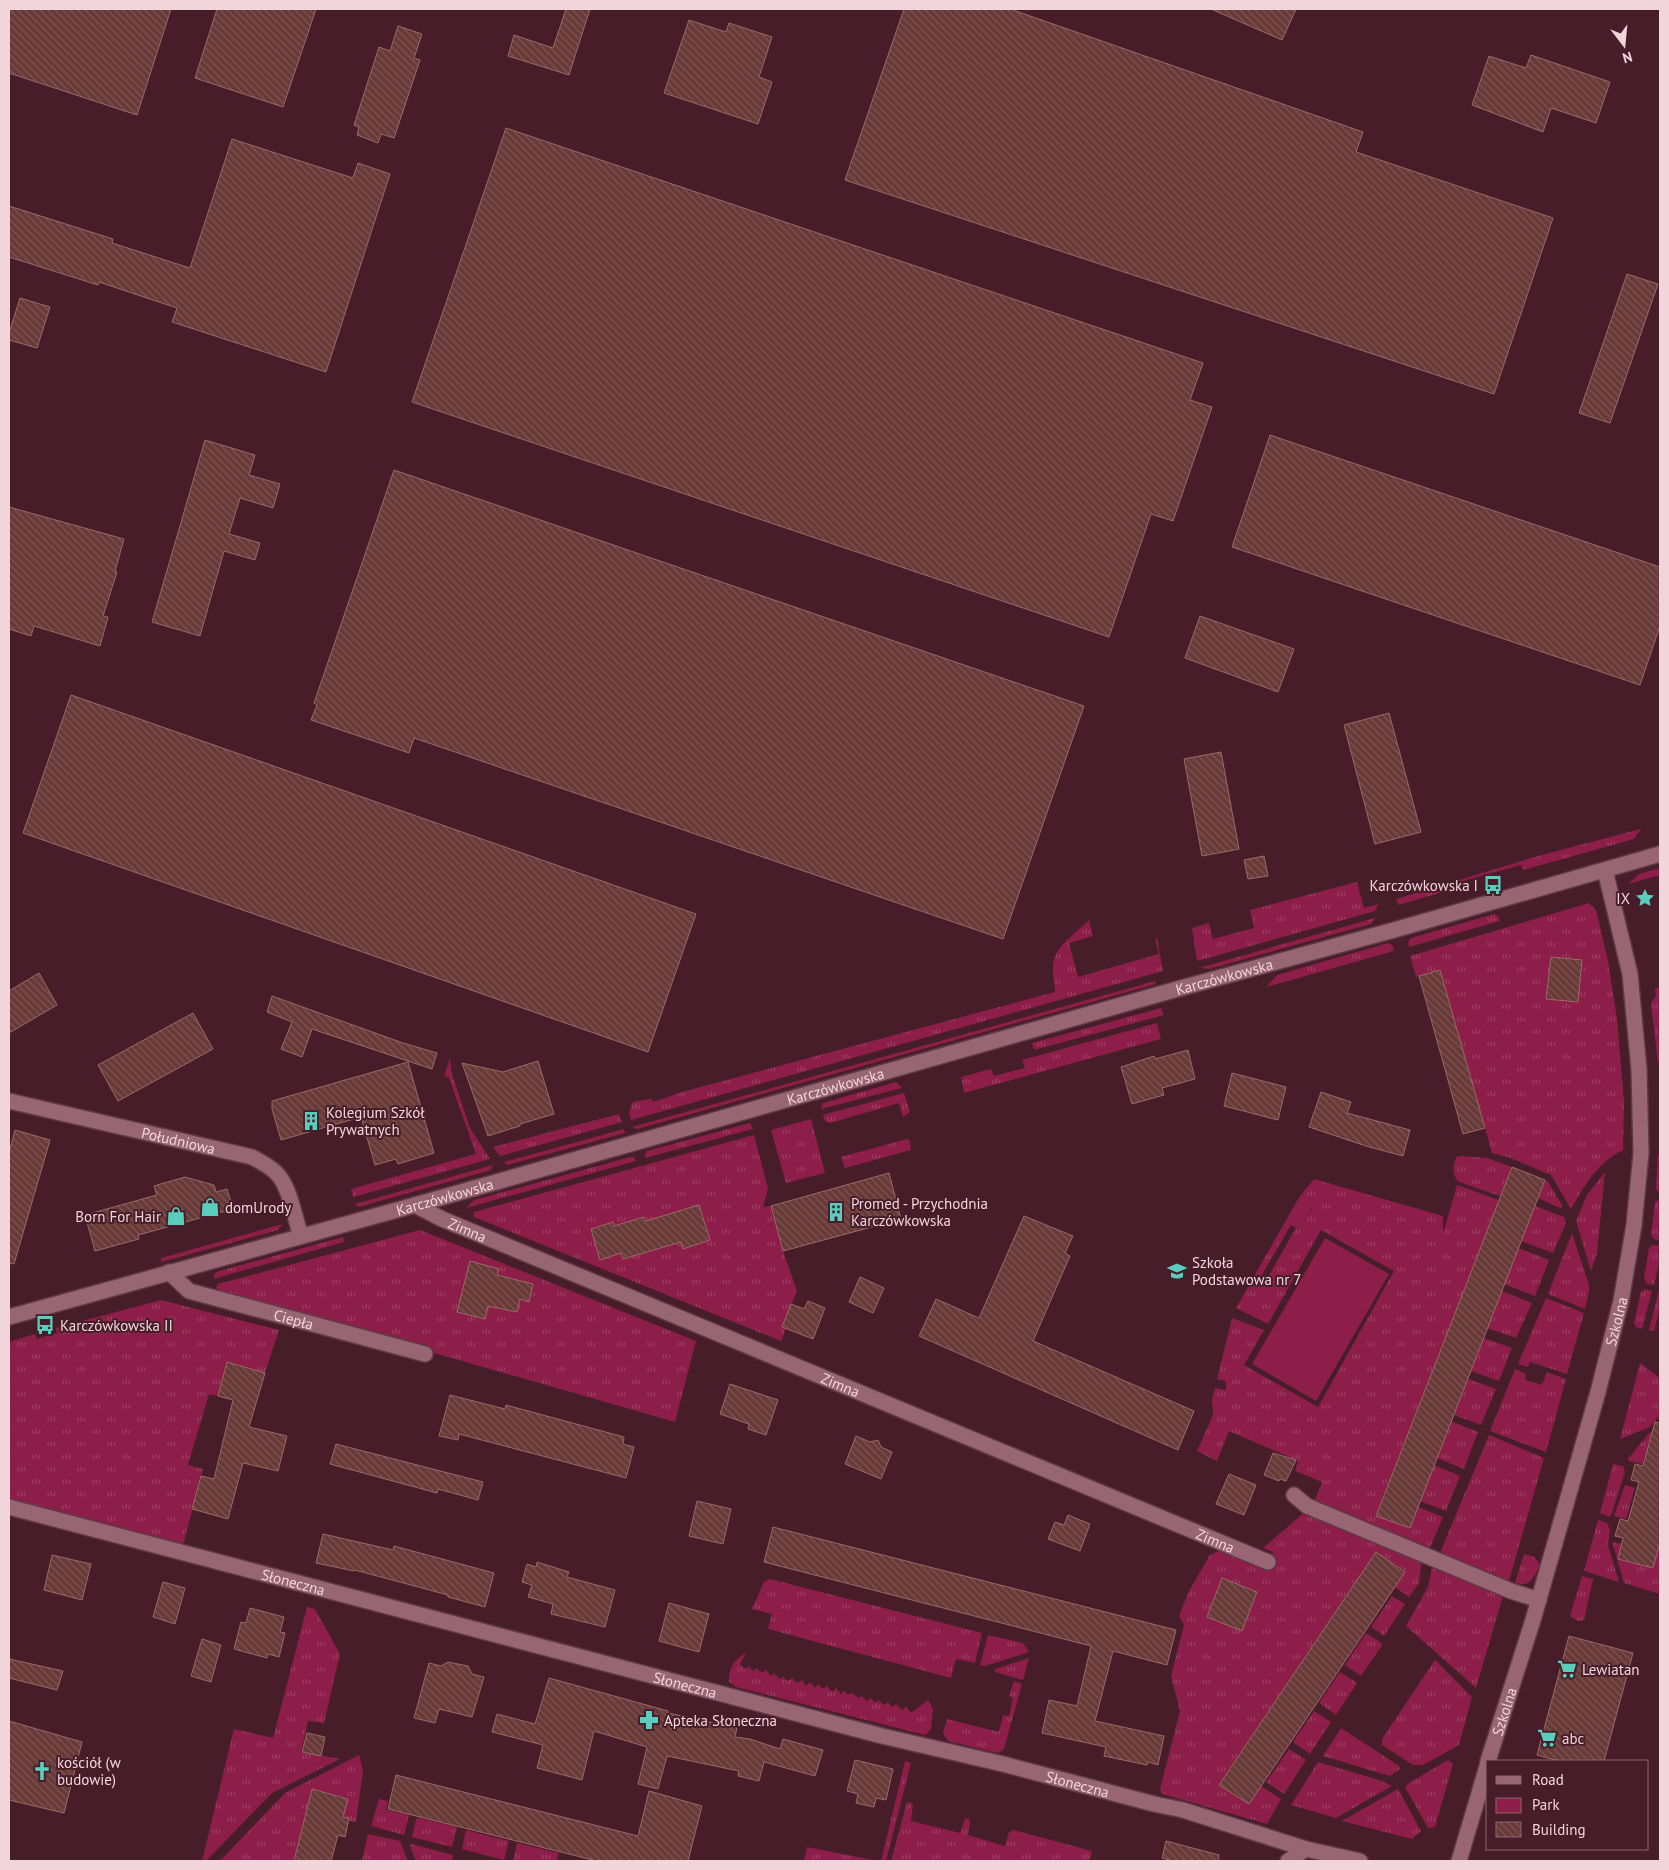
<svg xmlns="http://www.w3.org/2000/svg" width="1669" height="1870" viewBox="0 0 1669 1870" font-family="'PT Sans',sans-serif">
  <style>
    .grass { fill: url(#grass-tufts) }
    .park { fill: #8c1e49 }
    .building { fill: url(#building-back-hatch); stroke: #9c6967 }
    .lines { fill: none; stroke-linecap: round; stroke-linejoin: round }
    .minor-casing { stroke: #5f3a46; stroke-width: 18 }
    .minor { stroke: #986673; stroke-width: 15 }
    .labels { text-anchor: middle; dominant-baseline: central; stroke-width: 4; stroke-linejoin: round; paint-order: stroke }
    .poi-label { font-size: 15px; fill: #f2d5db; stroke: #461d29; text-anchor: start }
    .street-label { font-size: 15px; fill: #f2d5db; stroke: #461d29 }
  </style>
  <defs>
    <pattern id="grass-tufts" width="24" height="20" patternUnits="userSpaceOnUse" patternTransform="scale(1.25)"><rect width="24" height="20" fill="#8c1e49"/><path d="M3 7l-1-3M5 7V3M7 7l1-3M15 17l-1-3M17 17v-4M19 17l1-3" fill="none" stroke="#9d3e63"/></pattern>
    <pattern id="building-back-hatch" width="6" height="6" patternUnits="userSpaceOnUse" patternTransform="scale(1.25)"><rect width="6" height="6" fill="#673937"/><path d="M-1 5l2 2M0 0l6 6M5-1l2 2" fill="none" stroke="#7d5553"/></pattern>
  </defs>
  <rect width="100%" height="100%" fill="#461d29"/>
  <path class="grass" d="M1641,829L1634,839L1523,870L1521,865L1456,883L1457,888L1398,905L1396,899L1538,856Z
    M1660,868V875L1628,884L1639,874Z
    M1357,882L1364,908L1378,904L1375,911L1197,961L1192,928L1209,923L1213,939L1254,928L1250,910Z
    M1589,903L1596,910L1608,961L1617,1019L1624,1101L1623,1150C1595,1165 1586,1184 1571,1209L1551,1175L1508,1157L1492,1153L1440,971L1416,977L1410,956Z
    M1494,914L1499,917L1500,921L1409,947L1408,942L1411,938Z
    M1375,918L1371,924L1209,969L1199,968Z
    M1089,920L1093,936L1069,943L1078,977L1159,954L1155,938H1157L1163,971L631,1120L629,1113L632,1103L636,1101L652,1099L653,1102L682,1092L1055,992C1055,984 1052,974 1053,965C1054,947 1077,932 1089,920Z
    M1388,943L1393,946L1394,951L1266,987L1277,975Z
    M1155,981L1156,984L637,1129L632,1127Z
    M1660,987V1060L1658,1064L1651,1003L1656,996L1655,989Z
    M1161,1008L1164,1015L1034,1050L1032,1043Z
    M1157,1023L1161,1039L964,1093L961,1077L991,1069L994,1076L1025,1068L1022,1060Z
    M450,1058L452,1074L470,1128L490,1159L353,1197L351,1189L476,1154L449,1078L444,1076Z
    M896,1082L902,1088L821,1109L823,1103Z
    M904,1093L910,1112L903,1117L899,1103L830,1123L825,1121L823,1115Z
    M619,1114L622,1122L500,1156L493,1147Z
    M811,1119L825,1173L786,1183L771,1130Z
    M750,1123L753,1129L645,1158V1155L647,1151Z
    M624,1129L625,1133L507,1165L504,1162Z
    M754,1135L768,1189L763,1207L771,1206L783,1251L797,1291L783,1326L786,1328L781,1341L474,1217V1212Z
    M907,1139L910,1140L911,1150L845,1168L841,1157Z
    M1660,1154V1194L1656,1189L1658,1155Z
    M1461,1156L1487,1158L1512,1167L1500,1196L1459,1182C1451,1174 1453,1167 1456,1157Z
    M630,1157H633L636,1161L466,1208L474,1200Z
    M493,1165L491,1170L358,1207L355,1204Z
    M1605,1172L1597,1253L1591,1271L1576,1221L1587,1195Z
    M1314,1179L1443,1216V1234L1457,1185L1499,1200L1376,1515L1409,1528L1418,1507L1443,1517L1430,1548L1315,1500L1322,1482L1295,1471L1298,1461L1229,1431L1217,1461L1197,1451L1213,1415L1212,1399L1215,1388L1226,1390V1381L1217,1379L1232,1318L1264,1330L1244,1365L1318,1407L1394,1271L1321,1230L1268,1324L1236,1308L1285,1222L1291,1225L1262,1275L1268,1277L1296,1228L1299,1230L1312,1208L1298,1199Z
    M1547,1180L1562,1205V1209L1538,1198L1544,1181Z
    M1660,1199V1241L1654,1239L1651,1234L1655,1202Z
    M1535,1206L1564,1217L1566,1223L1553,1253L1521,1241Z
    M283,1224L278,1230L161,1262V1258Z
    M420,1230L696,1341L675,1422L222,1292L216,1288L218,1284Z
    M1572,1233L1589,1285V1292L1585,1309L1548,1294Z
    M343,1237L344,1242L213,1279L215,1273L219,1271Z
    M1653,1245L1660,1246V1259L1654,1285L1647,1284L1644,1278L1649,1248Z
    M1518,1248L1549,1260L1535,1296L1504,1284Z
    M1645,1289L1652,1291L1642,1329L1636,1327L1634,1323L1641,1292Z
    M1502,1291L1532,1303L1516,1338L1487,1328Z
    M1658,1294H1660V1308L1654,1331L1649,1330Z
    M1546,1298L1584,1313L1567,1374L1530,1362L1528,1367L1518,1364Z
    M161,1300L279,1330L265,1373L227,1362L218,1396L209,1394L188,1465L203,1469L183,1545L9,1499V1342L35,1334L37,1339L57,1333L56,1328Z
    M1484,1338L1512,1348L1499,1381L1471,1371Z
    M1640,1363L1660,1378V1415L1650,1427L1620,1439Z
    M1515,1369L1526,1374L1525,1380L1542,1385L1547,1372L1566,1379L1546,1452L1490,1431Z
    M1468,1379L1496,1389L1481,1425L1454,1415Z
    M1451,1421L1478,1432L1464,1469L1437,1458Z
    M1660,1429V1447L1649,1444L1643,1464L1629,1461L1628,1459L1649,1433Z
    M1489,1435L1544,1458L1509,1581L1440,1553Z
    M1613,1464L1623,1466L1625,1472L1612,1513L1609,1517L1600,1513Z
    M1434,1465L1460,1476L1446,1511L1420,1501Z
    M1625,1485L1635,1488L1626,1519L1614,1516Z
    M1306,1511L1422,1559L1419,1583L1409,1597L1395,1587L1405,1571L1376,1552L1219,1784L1248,1804L1261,1786L1281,1799L1267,1824L1162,1794L1160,1789L1180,1711L1171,1676L1184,1625L1179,1616L1189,1591L1210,1555L1219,1551L1267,1571L1273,1552L1263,1548Z
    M1598,1520L1607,1523L1610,1530L1608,1545L1619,1582L1584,1571Z
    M1612,1542L1622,1544L1618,1559L1653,1568L1660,1542V1594L1624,1583Z
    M1524,1554L1534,1557L1540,1564C1535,1576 1531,1588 1515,1583Z
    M1433,1563L1503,1596L1476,1688L1406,1626L1428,1587Z
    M1582,1576L1593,1579L1584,1620L1578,1621L1570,1616Z
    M770,1579L982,1633L975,1663L956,1659L951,1678L768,1629L772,1614L752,1609L764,1582Z
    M1392,1596L1405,1604L1384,1636L1371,1627Z
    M307,1607L315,1609L340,1654L324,1723L308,1721L301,1752L340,1759L272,1793L206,1861H202L234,1729L273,1738Z
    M1366,1633L1383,1644L1361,1676L1345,1665Z
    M988,1635L1023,1643L1029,1652L985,1666L980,1665Z
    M746,1653L740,1664L745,1669L749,1666L753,1671L757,1668L761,1673L766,1670L771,1676L774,1673L780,1679L783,1677L787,1681L792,1678L797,1683L802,1680L806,1686L810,1682L815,1688L818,1684L823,1689L827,1686L832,1692L836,1688L841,1694L844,1691L848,1695L852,1693L858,1698L862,1696L867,1701L871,1698L875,1703L878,1700L884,1705L888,1702L892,1707L896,1704L902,1710L906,1707L911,1713L928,1700L933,1709L931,1729L925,1735L736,1687L729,1682C728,1669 735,1658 746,1653Z
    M1029,1658L1023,1680L995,1672V1669Z
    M1435,1660L1472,1697L1459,1745L1423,1765H1413L1382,1745V1739Z
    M1340,1672L1357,1683L1336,1715L1319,1703Z
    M1014,1681L1022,1684L1004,1749L998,1753L948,1741L943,1733L947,1719L999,1732L1003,1715L1009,1716L1013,1698L1009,1696Z
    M1314,1711L1331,1722L1310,1754L1293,1742Z
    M1341,1728L1399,1766L1400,1769L1390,1776L1323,1756Z
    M1289,1749L1306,1760L1284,1794L1266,1782Z
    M359,1755L363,1771L356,1822L349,1821V1818L343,1817L347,1798L312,1789L294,1861H220L285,1793Z
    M1448,1760L1453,1764L1435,1827L1428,1828L1405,1787L1409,1783Z
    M905,1761L911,1763L886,1861H881Z
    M1318,1762L1379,1780L1392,1786L1336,1818L1291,1805Z
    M1398,1789L1421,1831L1412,1839L1342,1821Z
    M379,1799L388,1801L386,1810L409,1815L404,1835L371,1826Z
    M907,1802L911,1803L913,1805L911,1821L960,1833L965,1819L969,1818L970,1823L968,1835L1005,1846L1009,1832L1013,1830L1092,1851L1089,1861H891Z
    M419,1818L457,1827L452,1847L412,1837L416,1819Z
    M466,1830L509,1841L504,1860L462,1849Z
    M368,1834L400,1841L408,1861H362Z
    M517,1843L559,1853L557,1861H513Z
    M411,1844L453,1855L452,1861H416L410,1846Z
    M807,1847L878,1861H804Z"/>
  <path class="park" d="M1298,1199L1312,1207L1300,1230L1285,1222Z
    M1325,1238L1389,1274L1316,1401L1252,1364Z"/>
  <path class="building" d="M9,9H171L137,115L9,73Z
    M217,9H316L283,107L195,78Z
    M566,9H590L569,75L508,56L514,35L553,48Z
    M904,9H1010L1363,132L1356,152L1553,218L1494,394L845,180Z
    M1211,9H1296L1282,40Z
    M689,20L726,32L729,23L772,37L759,77L772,82L758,124L664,93Z
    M398,26L422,34L414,58L420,60L394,138L381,134L378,143L357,135L359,127L354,125L379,47L390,51Z
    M1531,55L1610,82L1596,123L1551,108L1543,132L1472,105L1489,56L1526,68Z
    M506,128L1203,363L1190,400L1212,407L1173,521L1151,514L1109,637L412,402Z
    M232,139L353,178L358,163L390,174L326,372L172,322L177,308L99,282L98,285L9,257V206L113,239L112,243L190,268Z
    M1627,274L1658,284L1610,423L1579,413Z
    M20,298L50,307L37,348L9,340V333Z
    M1270,435L1660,567V626L1640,685L1232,547Z
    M205,440L255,455L249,475L280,484L273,508L240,498L229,534L260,543L255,560L224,551L200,636L152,622Z
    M394,470L1084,706L1003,939L414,738L409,753L311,720L317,705L314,703Z
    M9,507L124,539L115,571L117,572L103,616L108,617L100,646L34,626L31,636L9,629Z
    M1200,616L1294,649L1278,692L1185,658Z
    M71,695L696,914L648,1052L23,833Z
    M1389,713L1421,832L1375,844L1344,725Z
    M1221,752L1239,849L1202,856L1184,759Z
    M1264,856L1268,876L1248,879L1244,860Z
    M1551,957L1582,960L1578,1002L1546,999Z
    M1440,970L1485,1128L1463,1134L1419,976Z
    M39,973L57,1005L9,1033V991Z
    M272,996L403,1043L437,1053L432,1069L312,1029L302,1057L281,1049L292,1022L267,1012Z
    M193,1013L213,1049L118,1101L98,1065Z
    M1188,1050L1195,1079L1162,1088L1164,1095L1132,1104L1121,1067L1154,1056L1155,1059Z
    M538,1061L554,1114L520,1124V1126L510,1129L488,1136L462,1063L503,1072Z
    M408,1062L434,1153L398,1164L396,1159L375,1165L361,1117L281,1140L272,1109V1101Z
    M1232,1073L1286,1087L1278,1120L1224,1106Z
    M1321,1092L1351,1102L1347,1113L1410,1130L1403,1156L1366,1146L1309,1127Z
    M15,1130L50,1140L14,1264L9,1263V1153Z
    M1512,1167L1545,1180L1410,1528L1376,1516Z
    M889,1173L901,1219L783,1251L771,1206Z
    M185,1177L214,1185L216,1192L227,1189L233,1209L138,1235L139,1239L95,1251L85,1215L157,1195L154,1186Z
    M699,1205L710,1240L683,1249L681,1242L623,1259L621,1253L600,1260L591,1229L613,1222L614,1226L644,1217L646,1221Z
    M1024,1216L1073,1236L1065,1253L1070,1256L1033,1341L1194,1411L1178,1450L919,1336L936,1299L979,1318Z
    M470,1261L499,1269L497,1275L533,1284L529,1302L520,1299L517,1312L488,1306L485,1319L457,1312Z
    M860,1277L884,1288L873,1313L849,1302Z
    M808,1301L825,1308L813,1339L782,1327L791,1304L804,1309Z
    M227,1362L265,1373L249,1427L287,1436L278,1471L243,1463L228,1519L192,1509L201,1476L214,1479L233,1400L218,1396Z
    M730,1384L778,1400L766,1435L748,1429L749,1424L720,1414Z
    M450,1395L505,1409L506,1405L624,1437L623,1444L634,1447L626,1478L459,1434L458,1440L439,1436Z
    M1655,1422L1660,1423V1542L1653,1568L1618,1559L1623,1538L1615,1536L1620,1519L1628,1521L1639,1482L1631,1480L1635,1464L1643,1466Z
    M856,1436L870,1442L878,1440L881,1447L892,1452L881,1479L845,1464Z
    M336,1444L483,1482L478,1500L438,1489L437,1493L330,1464Z
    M1273,1453L1296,1460L1286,1481L1280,1479L1279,1481L1264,1475Z
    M1229,1474L1256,1485L1244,1515L1216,1504Z
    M697,1501L731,1509L723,1544L689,1536Z
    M1068,1515L1090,1524L1080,1551L1048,1539L1055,1522L1064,1525Z
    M773,1527L1176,1630L1167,1665L1113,1651L1095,1721L1164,1736L1158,1765L1148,1762L1147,1765L1104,1756L1106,1747L1042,1733L1049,1700L1077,1706L1091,1646L764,1562Z
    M323,1534L393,1550L394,1546L494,1573L485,1607L448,1597V1595L355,1570L354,1571L316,1563Z
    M1376,1552L1405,1572L1249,1804L1219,1785Z
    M52,1555L91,1564L82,1600L44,1590Z
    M537,1562L569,1572L567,1577L615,1590L605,1627L551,1614L553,1604L528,1597L532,1585L522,1582L527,1564L536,1567Z
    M1222,1578L1257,1592L1242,1631L1207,1617Z
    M163,1582L185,1588L175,1624L153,1617Z
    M669,1603L709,1614L699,1652L659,1641Z
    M250,1608L284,1617L280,1632L285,1633L279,1657L268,1654L267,1658L234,1649L241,1622L246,1623Z
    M1569,1636L1633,1653L1604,1761H1559L1537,1755Z
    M202,1639L221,1645L211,1682L191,1676Z
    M9,1659L63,1671L57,1690L9,1678Z
    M448,1662L468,1666L472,1674L484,1677L472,1717L439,1709L435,1723L414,1718L429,1663L441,1666Z
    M549,1678L668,1711V1713L737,1728L735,1737L750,1739L780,1749L783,1739L823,1750L815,1776L764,1762L759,1781L738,1776L739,1771L667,1756L658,1789L638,1784L647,1747L594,1731L582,1780L537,1768L543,1745L492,1732L497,1714L535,1724Z
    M9,1721L82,1742L64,1813L9,1800Z
    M307,1733L325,1737L321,1756L302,1752Z
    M855,1760L893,1769L886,1800L876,1798L874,1807L856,1803L858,1794L847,1791Z
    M396,1775L638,1836L649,1791L702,1806L688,1861H597L388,1809Z
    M312,1789L348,1799L343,1817L349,1818L345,1837L338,1835L331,1861H294Z
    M1166,1841L1219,1855L1218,1861H1173L1162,1858Z"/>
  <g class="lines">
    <g class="minor-casing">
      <g id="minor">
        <path id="s1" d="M9,1101L252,1157C261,1162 272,1167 279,1176C290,1189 295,1219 301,1236"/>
        <path id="s2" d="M415,1205L442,1219L1268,1562"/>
        <path id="s3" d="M169,1272L189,1291L425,1354"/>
        <path id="s4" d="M9,1317L415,1205L1181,988L1394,930L1660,854"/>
        <path d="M1294,1495L1307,1506L1511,1591L1539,1600"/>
        <path id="s5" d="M9,1507L882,1736L1003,1764L1154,1804L1183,1810L1306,1849L1360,1861"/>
        <path id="s6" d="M1488,1761L1533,1620L1598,1392L1621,1301L1634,1225L1641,1153L1639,1069L1630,974L1605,870"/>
        <path d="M1288,1861L1306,1849"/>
        <path d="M1459,1861L1488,1763"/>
      </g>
    </g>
    <use href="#minor" class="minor"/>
  </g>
  <defs>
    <g id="bus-bare" transform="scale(1.5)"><path d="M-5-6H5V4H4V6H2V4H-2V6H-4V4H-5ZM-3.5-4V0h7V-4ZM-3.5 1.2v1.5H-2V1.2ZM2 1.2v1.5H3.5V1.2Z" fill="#5acebd" stroke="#461d29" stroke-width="2.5" paint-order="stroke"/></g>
    <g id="sight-bare" transform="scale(1.5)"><path d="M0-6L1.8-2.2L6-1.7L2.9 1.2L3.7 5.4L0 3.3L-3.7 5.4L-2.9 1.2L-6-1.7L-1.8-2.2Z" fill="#5acebd" stroke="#461d29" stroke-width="2.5" paint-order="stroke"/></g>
    <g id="building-bare" transform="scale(1.5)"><path d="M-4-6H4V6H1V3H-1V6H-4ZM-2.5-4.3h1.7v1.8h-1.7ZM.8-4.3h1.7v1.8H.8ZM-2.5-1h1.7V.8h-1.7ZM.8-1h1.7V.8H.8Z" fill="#5acebd" stroke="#461d29" stroke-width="2.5" paint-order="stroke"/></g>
    <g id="shop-bare" transform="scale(1.5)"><path d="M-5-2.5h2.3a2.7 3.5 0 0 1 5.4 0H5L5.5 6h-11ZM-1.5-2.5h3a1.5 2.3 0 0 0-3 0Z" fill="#5acebd" stroke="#461d29" stroke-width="2.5" paint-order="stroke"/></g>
    <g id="school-bare" transform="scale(1.5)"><path d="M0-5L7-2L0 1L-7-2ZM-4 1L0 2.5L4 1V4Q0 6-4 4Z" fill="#5acebd" stroke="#461d29" stroke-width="2.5" paint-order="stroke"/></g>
    <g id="supermarket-bare" transform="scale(1.5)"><path d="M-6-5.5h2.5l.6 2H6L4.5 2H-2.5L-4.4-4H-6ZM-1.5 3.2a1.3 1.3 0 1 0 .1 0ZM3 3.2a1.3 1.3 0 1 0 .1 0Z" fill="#5acebd" stroke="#461d29" stroke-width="2.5" paint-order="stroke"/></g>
    <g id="pharmacy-bare" transform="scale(1.5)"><path d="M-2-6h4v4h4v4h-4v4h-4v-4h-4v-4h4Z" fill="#5acebd" stroke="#461d29" stroke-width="2.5" paint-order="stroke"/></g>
    <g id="church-bare" transform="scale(1.5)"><path d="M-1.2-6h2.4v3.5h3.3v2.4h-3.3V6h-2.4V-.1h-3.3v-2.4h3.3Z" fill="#5acebd" stroke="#461d29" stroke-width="2.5" paint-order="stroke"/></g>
  </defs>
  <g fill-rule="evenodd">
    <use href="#bus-bare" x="1493" y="885"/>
    <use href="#sight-bare" x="1645" y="898"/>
    <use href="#building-bare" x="311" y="1121"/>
    <use href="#shop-bare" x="210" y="1207"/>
    <use href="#building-bare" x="836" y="1212"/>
    <use href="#shop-bare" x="176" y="1216"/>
    <use href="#school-bare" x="1177" y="1271"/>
    <use href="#bus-bare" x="45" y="1325"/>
    <use href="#supermarket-bare" x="1567" y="1669"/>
    <use href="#pharmacy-bare" x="649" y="1720"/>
    <use href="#supermarket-bare" x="1547" y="1738"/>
    <use href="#church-bare" x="42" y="1771"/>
  </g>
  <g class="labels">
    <g class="poi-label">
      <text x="1478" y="885" text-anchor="end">Karczówkowska I</text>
      <text x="1630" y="898" text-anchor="end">IX</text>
      <text x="326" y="1112">Kolegium Szkół<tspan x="326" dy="17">Prywatnych</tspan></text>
      <text x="851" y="1203">Promed - Przychodnia<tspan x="851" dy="17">Karczówkowska</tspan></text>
      <text x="225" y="1207">domUrody</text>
      <text x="161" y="1216" text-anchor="end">Born For Hair</text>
      <text x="1192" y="1262">Szkoła<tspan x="1192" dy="17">Podstawowa nr 7</tspan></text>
      <text x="60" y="1325">Karczówkowska II</text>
      <text x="1582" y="1669">Lewiatan</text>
      <text x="664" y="1720">Apteka Słoneczna</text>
      <text x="1562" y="1738">abc</text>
      <text x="57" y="1762">kościół (w<tspan x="57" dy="17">budowie)</tspan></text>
    </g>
    <g class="street-label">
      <text stroke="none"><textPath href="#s4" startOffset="1262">Karczówkowska</textPath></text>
      <text stroke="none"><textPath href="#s4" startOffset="858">Karczówkowska</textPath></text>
      <text stroke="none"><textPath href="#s1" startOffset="174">Południowa</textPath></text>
      <text stroke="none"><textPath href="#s4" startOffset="452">Karczówkowska</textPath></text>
      <text stroke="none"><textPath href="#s2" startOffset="58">Zimna</textPath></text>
      <text stroke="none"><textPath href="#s3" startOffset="136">Ciepła</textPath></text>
      <text stroke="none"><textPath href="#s6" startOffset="458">Szkolna</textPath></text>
      <text stroke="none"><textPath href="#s2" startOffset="462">Zimna</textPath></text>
      <text stroke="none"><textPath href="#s2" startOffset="868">Zimna</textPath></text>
      <text stroke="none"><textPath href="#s5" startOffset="294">Słoneczna</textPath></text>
      <text stroke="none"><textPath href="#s5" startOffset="699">Słoneczna</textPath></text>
      <text stroke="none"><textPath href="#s6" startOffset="52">Szkolna</textPath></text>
      <text stroke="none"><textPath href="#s5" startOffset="1104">Słoneczna</textPath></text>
    </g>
  </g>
  <rect width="1669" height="1870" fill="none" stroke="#f2d5db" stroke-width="20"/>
  <rect x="1486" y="1760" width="162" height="90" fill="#461d29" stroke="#8b6770"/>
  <rect x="1496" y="1776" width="25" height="8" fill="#986673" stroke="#8b6770"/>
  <text x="1532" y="1785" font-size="15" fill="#f2d5db">Road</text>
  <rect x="1496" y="1798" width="25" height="15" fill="#8c1e49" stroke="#8b6770"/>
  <text x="1532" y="1810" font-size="15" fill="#f2d5db">Park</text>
  <rect x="1496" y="1822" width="25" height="15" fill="url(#building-back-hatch)" stroke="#8b6770"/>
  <text x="1532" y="1835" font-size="15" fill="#f2d5db">Building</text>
  <g transform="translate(1624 45) rotate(164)" stroke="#461d29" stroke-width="4" paint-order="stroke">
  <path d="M0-4L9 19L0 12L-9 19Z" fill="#f2d5db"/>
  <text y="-8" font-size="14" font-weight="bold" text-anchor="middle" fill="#f2d5db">N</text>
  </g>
</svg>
